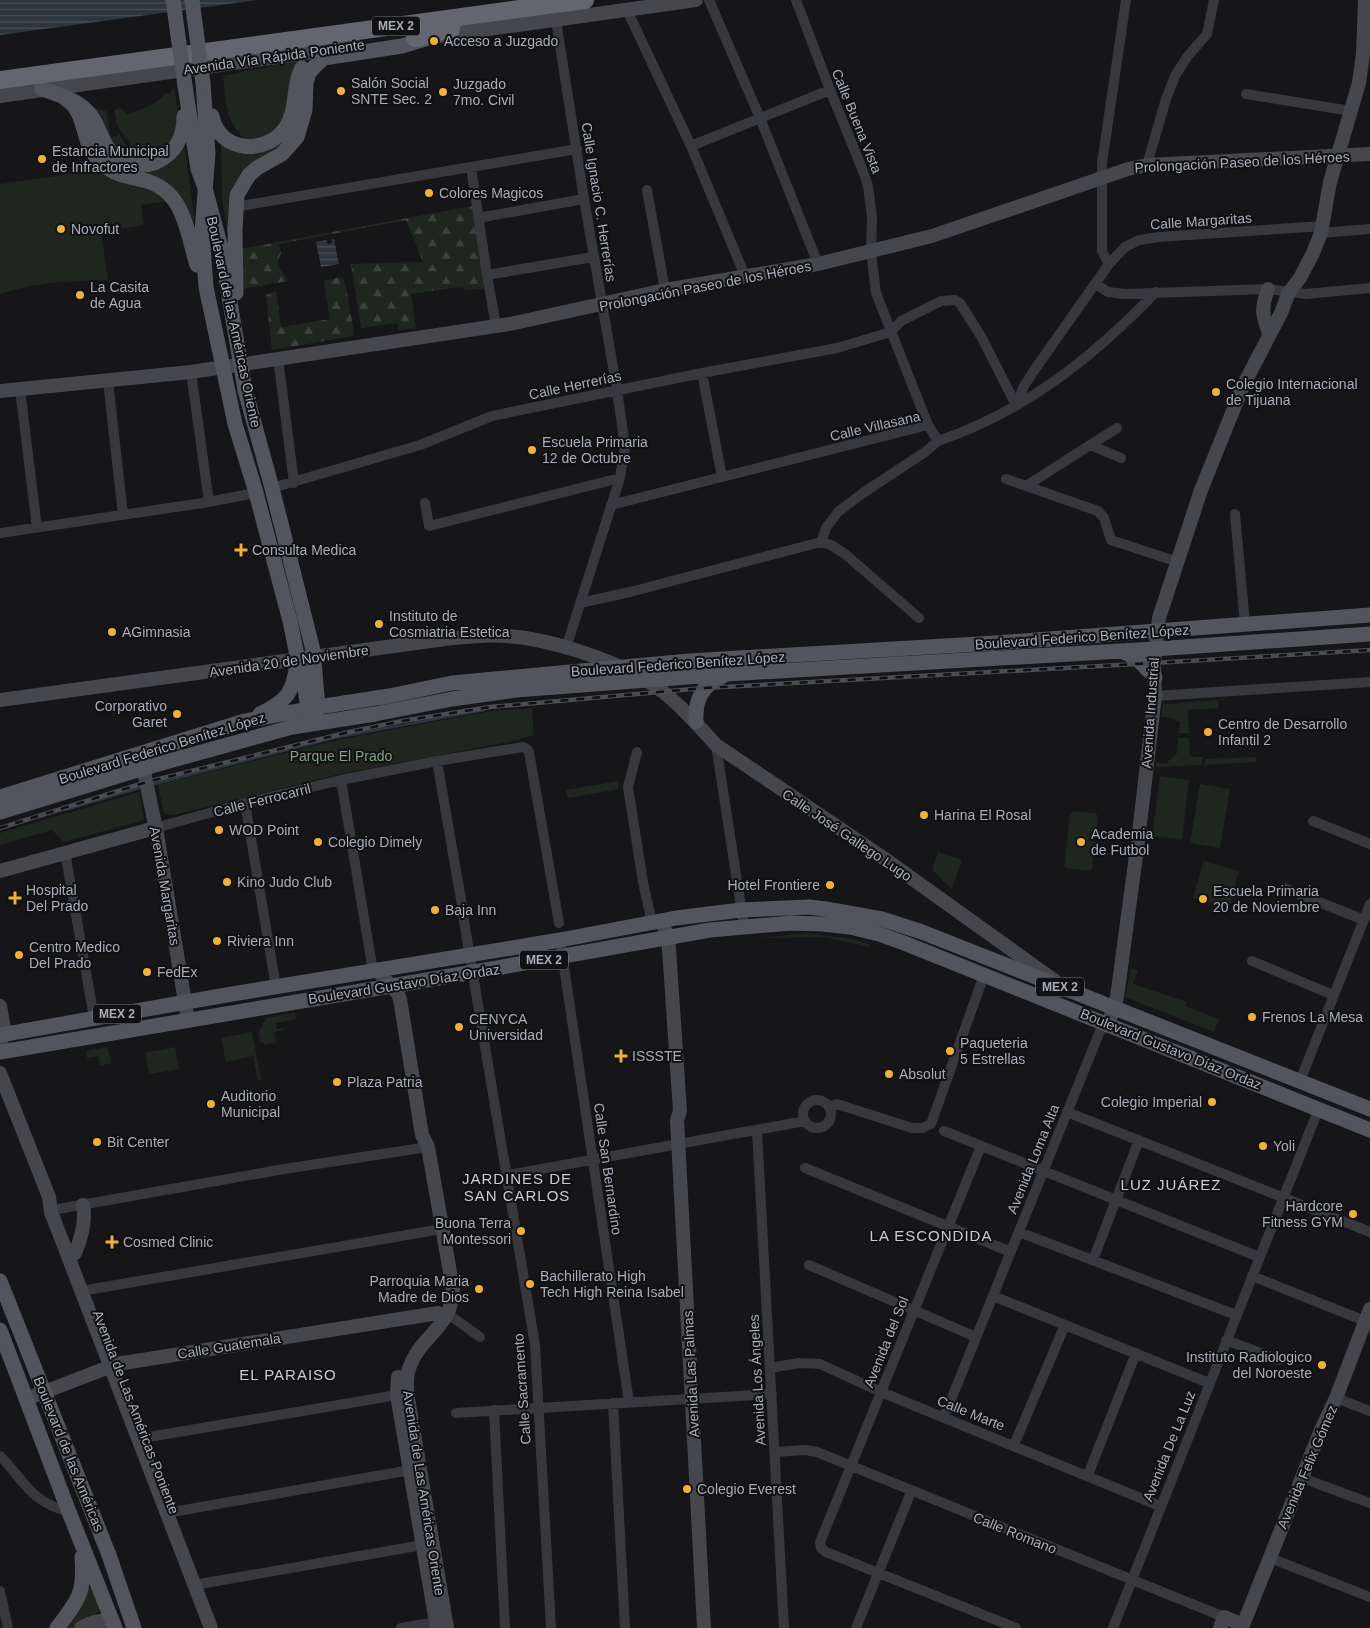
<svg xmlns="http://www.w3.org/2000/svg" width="1370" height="1628" viewBox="0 0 1370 1628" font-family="Helvetica,sans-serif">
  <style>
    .green { fill: #1e261f }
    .forest { fill: url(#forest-firs) }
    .water { fill: url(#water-rules) }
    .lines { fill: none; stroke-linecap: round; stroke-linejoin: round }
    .stream { stroke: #2c353c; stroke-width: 2.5 }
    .street { stroke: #37383d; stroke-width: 10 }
    .secondary { stroke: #45474d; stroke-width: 14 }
    .primary { stroke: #53555c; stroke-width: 15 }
    .highway { stroke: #63666e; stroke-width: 18 }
    .rail-casing { stroke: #4a4c52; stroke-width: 4.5 }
    .rail { stroke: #111113; stroke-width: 2.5; stroke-dasharray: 8; stroke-linecap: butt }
    .primary-bridge { stroke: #53555c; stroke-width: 15 }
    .poi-dot { fill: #f2b134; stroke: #111113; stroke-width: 2 }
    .labels { text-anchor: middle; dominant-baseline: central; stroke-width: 4; stroke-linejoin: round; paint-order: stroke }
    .shield { fill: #111113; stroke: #7b7e86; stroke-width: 1 }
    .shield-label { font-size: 12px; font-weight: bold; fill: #a8adb8 }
    .poi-label { font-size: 14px; fill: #a8adb8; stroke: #111113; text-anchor: start }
    .street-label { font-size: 14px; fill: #a8adb8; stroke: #111113 }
    .park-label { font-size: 14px; fill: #7fa381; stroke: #111113 }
    .neighbourhood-label { font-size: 15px; letter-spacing: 1px; fill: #c9ccd4; stroke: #111113 }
  </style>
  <defs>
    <pattern id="forest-firs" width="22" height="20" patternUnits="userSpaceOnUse" patternTransform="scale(1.25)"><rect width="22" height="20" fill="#1e261f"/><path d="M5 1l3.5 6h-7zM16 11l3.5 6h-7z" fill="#3c433d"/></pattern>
    <pattern id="water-rules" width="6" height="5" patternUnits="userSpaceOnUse" patternTransform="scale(1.25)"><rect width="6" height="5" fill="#2c353c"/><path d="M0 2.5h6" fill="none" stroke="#485056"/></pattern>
  </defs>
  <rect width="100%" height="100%" fill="#161618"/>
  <path class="green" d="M294,61L301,65L281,127L251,143C225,127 226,103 223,76Z
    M174,87C176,101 180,116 176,130C174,139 166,149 157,153C140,163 137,156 128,141C118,127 117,128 114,110L121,108L127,114C138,112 159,103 165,93H170Z
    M89,107L106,111L111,137L118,136L117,131L134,157L137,160L115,149Z
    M86,116L136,170L184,142L194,216V228L187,210L98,150Z
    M287,134L284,145L248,166L230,248L222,199L221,142L228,147Z
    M100,170C112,185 128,181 145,186C153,189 162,196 169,201L141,205L144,225L101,232L108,280L57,282L29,286L0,294V184Z
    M1218,700V708L1188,710L1189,733H1179L1180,722L1169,717H1161L1163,704H1177V703Z
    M532,708L534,735L509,742L340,774L175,815L165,814L163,809L158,785L333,741L491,711Z
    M1178,738H1189L1190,757H1202V765L1156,767V763H1167L1177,753Z
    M1256,757L1257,762L1205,765V759Z
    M1160,776L1189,780L1182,840L1152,836Z
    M618,781L619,789L568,798L566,790Z
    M1200,784L1230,789L1220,848L1190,843Z
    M139,792L144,820L64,842L52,830L0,845V833Z
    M1074,811L1095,813L1098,816L1092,868L1090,871L1066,868L1064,866L1070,814Z
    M938,852L962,860L952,889L932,870Z
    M1204,861L1239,871L1229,908L1193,898Z
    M806,933L852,939L871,945L870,947L824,937L760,938Z
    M1131,968L1138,970L1133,984L1187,1002L1185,1006L1219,1019L1214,1032L1125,997Z
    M295,1013L296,1019L276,1023L277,1029L285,1028V1030L274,1032L276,1043L264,1045L263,1042H260L258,1033L266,1018Z
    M252,1032L261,1079L258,1080L253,1056L226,1062L221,1038Z
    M108,1047L111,1063L100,1066L98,1056L87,1058L86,1051Z
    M175,1047L179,1069L149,1074L145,1053Z
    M89,1587L93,1589L100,1610C93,1618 81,1621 73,1628H64Z"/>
  <path class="forest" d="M472,206L484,289L465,290L460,287L411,294L416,328L399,330L397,323L361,328L351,264L423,262L406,220L279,244L281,253L277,264L288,281L243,289L241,249Z
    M340,277L345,282L354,332L353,336L272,350L266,295L276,291L281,327L330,319L324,281Z"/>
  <path class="water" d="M0,0H258L0,35Z
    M332,239H334L339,264L321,267L316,242L326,240L328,244H330L333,242Z"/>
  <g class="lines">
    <path class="stream" d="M151,785L334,738L484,710
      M65,810L143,787"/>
    <path class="street" d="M709,0L760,118L818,264
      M796,0L830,90L863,171L868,186L872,217L871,252L876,293L928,425
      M627,10L691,146L745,276
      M556,20L584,199L617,390L625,446L620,478L566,648
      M1246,94L1351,111
      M691,146L830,90
      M1147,165L1166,99L1175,76L1187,57L1207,34L1214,0
      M471,167L487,275L496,326
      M647,190L665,290
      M235,207L577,149
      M478,218L584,199
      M1321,233L1370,229
      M1109,264L1102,251V163L1126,0
      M487,275L593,257
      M1096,284L1108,292L1124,294L1268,289L1306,294L1370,288
      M278,358L294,483
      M191,372L209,502
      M702,373L722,477
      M108,381L123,515
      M20,389L37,528
      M1016,405L1024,386L1033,372L1109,264L1125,247L1139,240L1159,237L1323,226
      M1090,445L1121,458
      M1006,479L1098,511L1104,518L1111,540L1178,562
      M1026,486L1117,428
      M272,488L420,445L492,416L702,373L837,348L891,332L901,321L941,301L955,300L960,303L982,338L1016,405
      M425,503L429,526L620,478
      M611,505L928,425L938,441C1026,411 1092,358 1156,292
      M1235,514L1245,624
      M0,533L203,503L256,493
      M821,542L826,528L838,512L863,493L925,452L938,441
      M580,603L630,592L821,542L831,545L845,554L919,618
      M1155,696L1370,682
      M716,745L744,926
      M637,752L628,787L643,882L652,923
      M437,761L463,911
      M341,780L372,965L377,970
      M245,803L276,987
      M1313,821L1370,844
      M155,828L245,803L341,780L437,761L523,747L527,749L529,752L559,923
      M65,852L94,1018
      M1284,888L1364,920
      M463,915L535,1345L551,1628
      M560,940L629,1402
      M1252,961L1333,995
      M1300,1081L1370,904
      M803 1114a14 14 0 1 1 28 0a14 14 0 1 1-28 0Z
      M829,1107L837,1104L912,1128H922L931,1124L984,975
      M1067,1112L1370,1232
      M757,1131L784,1628
      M944,1131L1259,1257
      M981,1146L820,1542L821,1548L826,1552L1016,1628
      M805,1168L1011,1252
      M508,1175L805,1121
      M51,1212L58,1209L284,1169L428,1147
      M1019,1232L1236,1315
      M1093,1260L1139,1140
      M809,1265L976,1337
      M1252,1276L1370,1323
      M81,1291L442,1229
      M993,1296L1209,1383
      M441,1313L448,1314L480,1337
      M1226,1340L1279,1360
      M770,1368L799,1363L820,1364L881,1392L1160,1506
      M1336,1398L1370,1411
      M613,1403L625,1628
      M494,1410L505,1628
      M456,1413L772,1394
      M944,1417L1100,1031L1108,1025
      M137,1439L403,1394
      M1014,1445L1065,1325
      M775,1452L805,1450L817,1452L1224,1617
      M0,1456C26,1482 29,1501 69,1512
      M1088,1475L1136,1353
      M1302,1478L1370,1503
      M167,1513L416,1469
      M1270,1558L1370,1597
      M194,1585L428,1544
      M0,1591L8,1628
      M401,1628L442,1621
      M856,1628L911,1492
      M1113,1628L1319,1108"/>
    <path class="secondary" d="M439,36L696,0
      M0,96L356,46
      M1268,289C1261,308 1262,315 1269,333
      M0,391L191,372L510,324L665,290L818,264L932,236L1128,169L1147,165L1370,154
      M0,700L445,639C465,637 486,634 506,636C546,638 611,659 646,680C673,696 695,722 716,745L882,857L1055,981
      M141,757L157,834L188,1020
      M0,871L155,828
      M662,921L668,938L669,949L680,1111L677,1120L704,1628
      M377,970L398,994L400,999L422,1135L428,1147L453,1289C452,1328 422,1334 410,1366C406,1374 407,1384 407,1393L447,1628
      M0,1006L5,1034L0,1042
      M1108,1025L1117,997L1138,841L1155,696L1154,663L1159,618L1201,490L1243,386L1281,313L1289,292L1300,278L1313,253L1321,233L1330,182L1359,83L1363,54L1365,0
      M0,1073L49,1197L51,1212L211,1628
      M75,1253C82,1237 86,1222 83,1205
      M398,1377L397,1395L437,1628
      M26,1399L117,1364L438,1313
      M81,1628C92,1622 101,1619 113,1622
      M1220,1628L1224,1617L1243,1625L1321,1430L1336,1398L1370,1309"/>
    <path class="primary" d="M203,83L208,153L202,232L206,287L235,424L255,489L290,621L298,660L302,668L308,709L312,717
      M185,86L198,169L205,188L220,244L245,390L272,488L313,650L318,707L315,716
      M42,89C56,94 72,98 84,108C106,127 97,159 137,165C147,166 157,163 166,156C179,147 184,131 184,116
      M62,96C66,99 71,102 74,106C86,121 83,143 97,158C112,175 122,175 143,180C185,190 186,231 197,265
      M212,116C219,153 267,156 286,127C298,109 292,86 302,68
      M236,293L235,230L237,195L249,175L257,168L282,154L297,137L305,110L306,83L309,73L315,66L324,58L402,46L428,38
      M1122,651L1136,658L1155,677
      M260,714C287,701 293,693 297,664
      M696,722C695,699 702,685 723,676
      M0,797L245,721L318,707L389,696L452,683L689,661L995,643L1370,615
      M0,812L144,768L292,727L375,714L452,699L516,690L727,674L1155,649L1370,634
      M0,1035L232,994L560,940L676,918L741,910L809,907L826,909L882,919L922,932L1370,1109
      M0,1052L474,972L710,930L791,923L822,924L850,927L879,934L904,943L1370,1130
      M0,1281L109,1555L134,1628
      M0,1330L69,1512L115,1628
      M57,1628C78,1600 85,1594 82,1557"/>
    <path class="highway" d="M415,38L451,29
      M0,80L585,0"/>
    <g class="rail-casing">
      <path id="rail" d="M0,828L147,782L349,732L402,721L490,707L704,688L1154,663L1370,650"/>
    </g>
    <use href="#rail" class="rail"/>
    <path class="primary-bridge" d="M173,0L185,86
      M192,0L203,83"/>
  </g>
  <g class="poi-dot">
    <circle cx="434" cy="41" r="5"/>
    <circle cx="341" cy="91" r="5"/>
    <circle cx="443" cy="92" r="5"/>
    <circle cx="42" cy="159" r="5"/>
    <circle cx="429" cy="193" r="5"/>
    <circle cx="61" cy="229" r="5"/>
    <circle cx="80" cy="295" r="5"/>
    <circle cx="1216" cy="392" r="5"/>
    <circle cx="532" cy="450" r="5"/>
    <path d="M238.5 542.5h5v5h5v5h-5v5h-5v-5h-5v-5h5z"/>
    <circle cx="379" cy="624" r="5"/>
    <circle cx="112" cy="632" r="5"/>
    <circle cx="177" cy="714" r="5"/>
    <circle cx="1208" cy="732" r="5"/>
    <circle cx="924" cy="815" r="5"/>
    <circle cx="219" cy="830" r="5"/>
    <circle cx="318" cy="842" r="5"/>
    <circle cx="1081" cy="842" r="5"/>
    <circle cx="227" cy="882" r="5"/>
    <circle cx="830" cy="885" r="5"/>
    <path d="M12.5 890.5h5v5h5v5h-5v5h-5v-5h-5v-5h5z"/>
    <circle cx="1203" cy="899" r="5"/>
    <circle cx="435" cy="910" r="5"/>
    <circle cx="217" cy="941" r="5"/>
    <circle cx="19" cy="955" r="5"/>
    <circle cx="147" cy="972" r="5"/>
    <circle cx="1252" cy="1017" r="5"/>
    <circle cx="459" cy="1027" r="5"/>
    <circle cx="950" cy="1051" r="5"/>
    <path d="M618.5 1048.5h5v5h5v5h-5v5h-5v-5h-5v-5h5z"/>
    <circle cx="889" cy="1074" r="5"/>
    <circle cx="337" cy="1082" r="5"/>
    <circle cx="1212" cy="1102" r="5"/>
    <circle cx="211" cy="1104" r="5"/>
    <circle cx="97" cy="1142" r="5"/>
    <circle cx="1263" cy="1146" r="5"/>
    <circle cx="1353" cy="1214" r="5"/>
    <circle cx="521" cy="1231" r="5"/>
    <path d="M109.5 1234.5h5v5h5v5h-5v5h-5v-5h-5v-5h5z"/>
    <circle cx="530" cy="1284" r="5"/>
    <circle cx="479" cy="1289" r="5"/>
    <circle cx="1322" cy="1365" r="5"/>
    <circle cx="687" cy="1489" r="5"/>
  </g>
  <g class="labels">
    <g class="shield">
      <rect x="372" y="16.5" width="48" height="19" rx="4"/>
      <rect x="520" y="950.5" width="48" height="19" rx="4"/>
      <rect x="1036" y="977.5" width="48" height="19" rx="4"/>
      <rect x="93" y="1004.5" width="48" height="19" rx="4"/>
    </g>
    <g class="shield-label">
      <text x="396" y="26">MEX 2</text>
      <text x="544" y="960">MEX 2</text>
      <text x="1060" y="987">MEX 2</text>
      <text x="117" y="1014">MEX 2</text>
    </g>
    <g class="poi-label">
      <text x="444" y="41">Acceso a Juzgado</text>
      <text x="351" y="83">Salón Social<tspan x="351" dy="16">SNTE Sec. 2</tspan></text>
      <text x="453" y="84">Juzgado<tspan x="453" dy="16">7mo. Civil</tspan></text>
      <text x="52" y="151">Estancia Municipal<tspan x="52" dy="16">de Infractores</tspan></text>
      <text x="439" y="193">Colores Magicos</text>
      <text x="71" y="229">Novofut</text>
      <text x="90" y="287">La Casita<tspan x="90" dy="16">de Agua</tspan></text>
      <text x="1226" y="384">Colegio Internacional<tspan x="1226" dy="16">de Tijuana</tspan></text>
      <text x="542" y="442">Escuela Primaria<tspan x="542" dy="16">12 de Octubre</tspan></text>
      <text x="252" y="550">Consulta Medica</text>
      <text x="389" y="616">Instituto de<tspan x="389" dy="16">Cosmiatria Estetica</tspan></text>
      <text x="122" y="632">AGimnasia</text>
      <text x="167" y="706" text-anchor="end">Corporativo<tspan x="167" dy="16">Garet</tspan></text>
      <text x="1218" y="724">Centro de Desarrollo<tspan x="1218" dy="16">Infantil 2</tspan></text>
      <text x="934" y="815">Harina El Rosal</text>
      <text x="229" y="830">WOD Point</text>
      <text x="1091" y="834">Academia<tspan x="1091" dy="16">de Futbol</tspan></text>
      <text x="328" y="842">Colegio Dimely</text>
      <text x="237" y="882">Kino Judo Club</text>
      <text x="820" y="885" text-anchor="end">Hotel Frontiere</text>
      <text x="26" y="890">Hospital<tspan x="26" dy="16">Del Prado</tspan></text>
      <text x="1213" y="891">Escuela Primaria<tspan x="1213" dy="16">20 de Noviembre</tspan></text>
      <text x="445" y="910">Baja Inn</text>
      <text x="227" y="941">Riviera Inn</text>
      <text x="29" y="947">Centro Medico<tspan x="29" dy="16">Del Prado</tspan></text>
      <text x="157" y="972">FedEx</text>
      <text x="1262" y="1017">Frenos La Mesa</text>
      <text x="469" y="1019">CENYCA<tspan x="469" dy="16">Universidad</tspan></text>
      <text x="960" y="1043">Paqueteria<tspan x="960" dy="16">5 Estrellas</tspan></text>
      <text x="632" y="1056">ISSSTE</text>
      <text x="899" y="1074">Absolut</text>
      <text x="347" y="1082">Plaza Patria</text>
      <text x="221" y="1096">Auditorio<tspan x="221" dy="16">Municipal</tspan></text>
      <text x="1202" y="1102" text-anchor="end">Colegio Imperial</text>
      <text x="107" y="1142">Bit Center</text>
      <text x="1273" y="1146">Yoli</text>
      <text x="1343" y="1206" text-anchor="end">Hardcore<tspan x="1343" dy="16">Fitness GYM</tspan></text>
      <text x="511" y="1223" text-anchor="end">Buona Terra<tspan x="511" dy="16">Montessori</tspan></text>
      <text x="123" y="1242">Cosmed Clinic</text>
      <text x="540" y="1276">Bachillerato High<tspan x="540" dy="16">Tech High Reina Isabel</tspan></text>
      <text x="469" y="1281" text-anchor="end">Parroquia Maria<tspan x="469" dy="16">Madre de Dios</tspan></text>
      <text x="1312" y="1357" text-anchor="end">Instituto Radiologico<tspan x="1312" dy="16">del Noroeste</tspan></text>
      <text x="697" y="1489">Colegio Everest</text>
    </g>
    <g class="street-label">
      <text transform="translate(274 57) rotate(-8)">Avenida Vía Rápida Poniente</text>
      <text transform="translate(857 121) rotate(68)">Calle Buena Vista</text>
      <text transform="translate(1242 162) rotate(-3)">Prolongación Paseo de los Héroes</text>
      <text transform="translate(599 202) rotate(81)">Calle Ignacio C. Herrerías</text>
      <text transform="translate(1201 221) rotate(-4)">Calle Margaritas</text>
      <text transform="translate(705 286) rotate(-11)">Prolongación Paseo de los Héroes</text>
      <text transform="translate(234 322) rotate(78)">Boulevard de las Américas Oriente</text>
      <text transform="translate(575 385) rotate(-12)">Calle Herrerías</text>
      <text transform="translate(875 426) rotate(-13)">Calle Villasana</text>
      <text transform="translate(1082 637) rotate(-4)">Boulevard Federico Benítez López</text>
      <text transform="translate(289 661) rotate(-8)">Avenida 20 de Noviembre</text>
      <text transform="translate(678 664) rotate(-4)">Boulevard Federico Benítez López</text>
      <text transform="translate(1150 713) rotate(-86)">Avenida Industrial</text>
      <text transform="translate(162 748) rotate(-17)">Boulevard Federico Benítez López</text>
      <text transform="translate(262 800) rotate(-14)">Calle Ferrocarril</text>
      <text transform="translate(847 835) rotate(34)">Calle José Gallego Lugo</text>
      <text transform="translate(165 886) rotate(80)">Avenida Margaritas</text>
      <text transform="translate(404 984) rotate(-9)">Boulevard Gustavo Díaz Ordaz</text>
      <text transform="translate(1171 1049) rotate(22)">Boulevard Gustavo Díaz Ordaz</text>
      <text transform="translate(1033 1159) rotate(-68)">Avenida Loma Alta</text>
      <text transform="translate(608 1169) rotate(82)">Calle San Bernardino</text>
      <text transform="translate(886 1342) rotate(-68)">Avenida del Sol</text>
      <text transform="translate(229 1346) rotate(-9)">Calle Guatemala</text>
      <text transform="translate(691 1374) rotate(-93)">Avenida Las Palmas</text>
      <text transform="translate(757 1380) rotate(-93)">Avenida Los Ángeles</text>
      <text transform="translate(522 1389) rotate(-94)">Calle Sacramento</text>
      <text transform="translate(136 1412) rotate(69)">Avenida de Las Américas Poniente</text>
      <text transform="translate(971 1413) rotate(22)">Calle Marte</text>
      <text transform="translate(1169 1446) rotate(-68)">Avenida De La Luz</text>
      <text transform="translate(69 1454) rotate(68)">Boulevard de las Américas</text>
      <text transform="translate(1307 1467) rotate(-67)">Avenida Felix Gómez</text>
      <text transform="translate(424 1493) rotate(81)">Avenida de Las Américas Oriente</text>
      <text transform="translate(1015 1533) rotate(22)">Calle Romano</text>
    </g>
    <g class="park-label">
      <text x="341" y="756">Parque El Prado</text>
    </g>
    <g class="neighbourhood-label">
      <text x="517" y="1178">JARDINES DE<tspan x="517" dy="17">SAN CARLOS</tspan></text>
      <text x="1171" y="1184">LUZ JUÁREZ</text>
      <text x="931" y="1235">LA ESCONDIDA</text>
      <text x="288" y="1374">EL PARAISO</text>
    </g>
  </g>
</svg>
